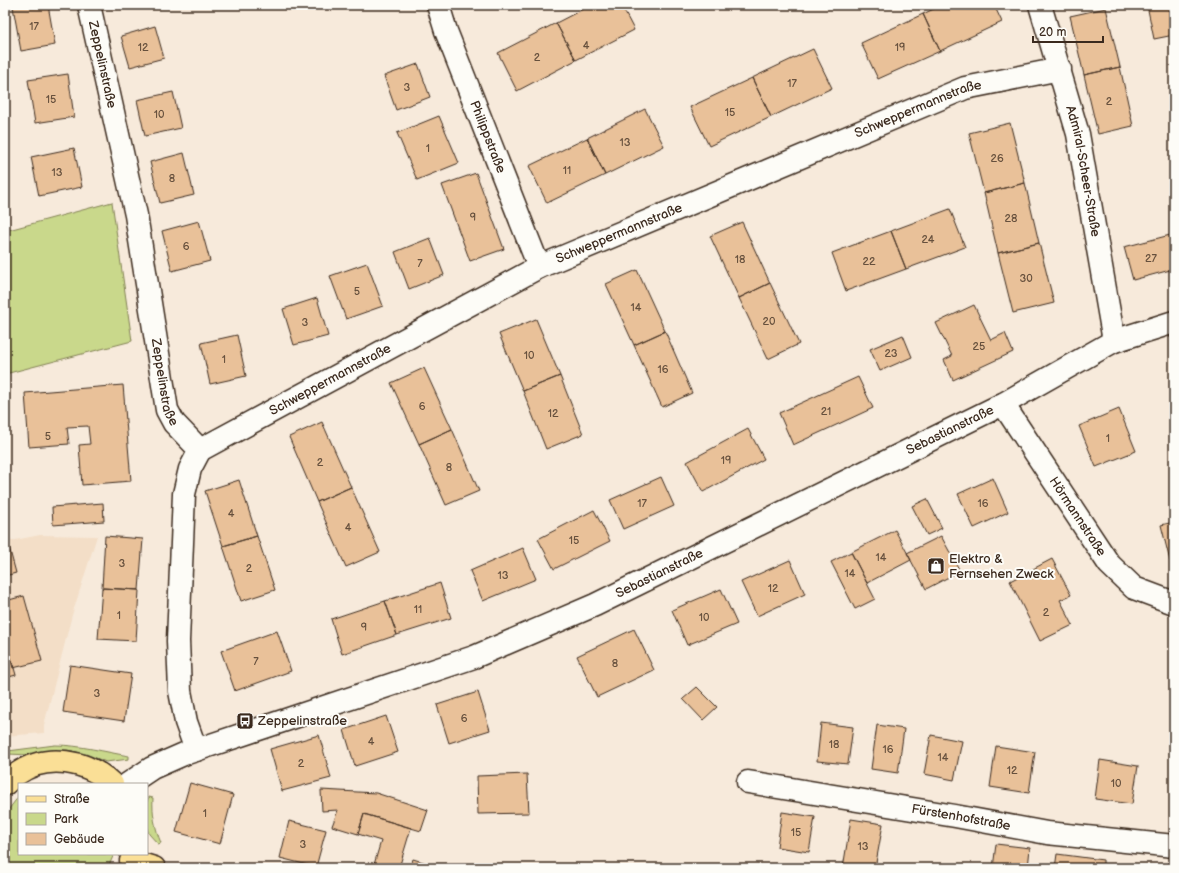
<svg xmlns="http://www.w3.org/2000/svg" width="1179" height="873" viewBox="0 0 1179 873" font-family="'Balsamiq Sans',sans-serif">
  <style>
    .built { fill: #f3dec7 }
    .green { fill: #c9d88b; stroke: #828154 }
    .building { fill: #e9c199; stroke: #3b2a1e }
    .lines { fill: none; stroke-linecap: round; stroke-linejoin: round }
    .minor-casing { stroke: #3b2a1e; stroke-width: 25 }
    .major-casing { stroke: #3b2a1e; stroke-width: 25 }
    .minor { stroke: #fdfcf7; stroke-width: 22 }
    .major { stroke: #fadf96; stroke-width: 22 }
    .labels { text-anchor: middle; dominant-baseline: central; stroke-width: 4; stroke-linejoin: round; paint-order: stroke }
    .number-label { font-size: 11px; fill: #66503d }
    .street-label { font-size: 13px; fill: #3b2a1e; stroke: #fdfcf7 }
    .poi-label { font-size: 13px; fill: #3b2a1e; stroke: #fdfcf7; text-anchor: start }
  </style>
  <rect width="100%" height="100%" fill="#f7eadb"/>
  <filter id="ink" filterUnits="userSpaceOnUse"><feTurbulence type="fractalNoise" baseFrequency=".025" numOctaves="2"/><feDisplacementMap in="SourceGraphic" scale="8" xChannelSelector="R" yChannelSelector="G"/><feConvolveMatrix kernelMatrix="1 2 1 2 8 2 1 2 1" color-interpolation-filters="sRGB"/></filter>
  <g filter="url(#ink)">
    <path class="built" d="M40,535L97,536L72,615L44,725V733L5,736V542Z"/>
    <path class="green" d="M112,202L132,341L5,374V231Z
      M55,745C80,745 105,752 129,756V759L106,762L86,754L67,750L49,751L30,755L8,754V751Z
      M19,796V854H114L108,868H7L5,864V814Z
      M149,797L153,798C152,814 155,828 161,843L158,844L149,834L147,828V801Z"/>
    <path class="building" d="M23,5H48L55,45L21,51L13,7Z
      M591,5H621L634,30L576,60L556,23Z
      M942,5H994L1002,22L940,51L923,14Z
      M1147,5H1174V35L1154,39Z
      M1106,8L1120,67L1084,75L1070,16Z
      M923,14L940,51L878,79L861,43Z
      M556,23L576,60L517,91L498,53Z
      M155,26L164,58L130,67L121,36Z
      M813,49L832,88L771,117L752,78Z
      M418,64L430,97L396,110L384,76Z
      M1120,67L1133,126L1098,134L1084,75Z
      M68,74L74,117L35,123L28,80Z
      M752,78L771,117L709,146L690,107Z
      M173,92L181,128L145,136L137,100Z
      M645,109L664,146L605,175L587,138Z
      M439,116L459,163L417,180L397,133Z
      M1010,123L1025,183L984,193L969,133Z
      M587,138L605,175L547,203L529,166Z
      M74,148L82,187L39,196L31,157Z
      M184,153L194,195L160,203L150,162Z
      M476,173L504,249L470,261L442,185Z
      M1025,183L1039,243L998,253L984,193Z
      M950,209L965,247L906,269L891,231Z
      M199,221L210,261L172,271L162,231Z
      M742,222L770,283L739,298L710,236Z
      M891,231L906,269L846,291L832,253Z
      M1174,234V269L1133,280L1124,247Z
      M430,238L444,275L409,289L395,252Z
      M1039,243L1054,303L1013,313L998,253Z
      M367,263L383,306L346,319L330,276Z
      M637,270L665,331L634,345L606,284Z
      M770,283L799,344L768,359L739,298Z
      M317,298L328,336L294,345L283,309Z
      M974,305L991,340L1005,333L1013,352L953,380L944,360L952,356L936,323Z
      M536,319L560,376L523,391L499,334Z
      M665,331L692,393L662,407L634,345Z
      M237,335L246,376L210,384L201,343Z
      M903,335L912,357L880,371L870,349Z
      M424,368L452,429L419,444L391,383Z
      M560,376L583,434L546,449L523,391Z
      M858,377L873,408L793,445L779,413Z
      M123,385L131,481L82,485L79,445L90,444L88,426L67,427L69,444L29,447L25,393Z
      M1119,409L1136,451L1096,467L1079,426Z
      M322,422L351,487L317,502L289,437Z
      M452,429L479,491L446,505L419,444Z
      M748,429L764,459L703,492L687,462Z
      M661,477L674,506L623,529L610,500Z
      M993,478L1008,512L974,528L958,494Z
      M239,480L257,536L223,546L205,491Z
      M351,487L380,552L346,567L317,502Z
      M927,499L942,528L927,535L912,506Z
      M103,503L104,521L53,525L52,507Z
      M594,510L610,541L554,569L538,539Z
      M1174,522V560L1170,561L1161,525Z
      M895,530L911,560L867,583L851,552Z
      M105,536L143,539L139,590L102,588Z
      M257,536L275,590L241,601L223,546Z
      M941,536L960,571L926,589L907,553Z
      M9,547L16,573L5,576V548Z
      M523,548L536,579L483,601L470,571Z
      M851,552L875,599L855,609L831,562Z
      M1052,559L1071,595L1060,600L1073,625L1040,641L1010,581Z
      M790,560L805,594L757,616L741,582Z
      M440,583L451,618L397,635L385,601Z
      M102,588L139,590L136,641L98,639Z
      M721,589L737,624L687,645L672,610Z
      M24,596L42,661L13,668L5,637V601Z
      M385,601L397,635L342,654L331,619Z
      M634,629L654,670L597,697L577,656Z
      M277,631L291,671L235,691L221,651Z
      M5,637L16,675L5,678Z
      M70,665L131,674L124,721L63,712Z
      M697,687L717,707L703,720L683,699Z
      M478,692L490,730L449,743L437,705Z
      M386,716L398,752L355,766L344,730Z
      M821,723L853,727L848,764L817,761Z
      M877,725L904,729L898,773L871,769Z
      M319,735L331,778L282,791L270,749Z
      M931,735L962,741L954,780L924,774Z
      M996,746L1035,752L1029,793L990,787Z
      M1100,760L1138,766L1132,804L1095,799Z
      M527,774L529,813L478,814L477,776Z
      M1174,777V811H1171Z
      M190,783L233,795L220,844L176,832Z
      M321,790L376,793L428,810L421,831L364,814L358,834L332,826L338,810L322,811Z
      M782,812L815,817L809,852L777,847Z
      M364,814L411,828L399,868H373L381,841L358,834Z
      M851,819L883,824L875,868H843Z
      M289,821L326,830L316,867L280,858Z
      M996,844L1030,848L1028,868H993Z
      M1057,854L1103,860V868H1055Z
      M413,859L443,868H410Z"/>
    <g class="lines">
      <g class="minor-casing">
        <g id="minor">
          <path id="s1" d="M89,5L136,215L167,410L174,423L200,450L190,469L184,494L178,641L180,691L186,722L196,750"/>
          <path id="s2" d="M438,5L446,31L539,267"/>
          <path id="s3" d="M1040,5L1078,134L1114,341"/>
          <path id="s4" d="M1003,404L1109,564L1134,588L1174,603"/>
          <path id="s5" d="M200,450L539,267L965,88L1060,69"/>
          <path id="s6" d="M748,782L955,816L1047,833L1174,846"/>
          <path id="s7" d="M128,784L152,768L184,754L474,657L595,605L1003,404L1114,341L1174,322"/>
        </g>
      </g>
      <g class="major-casing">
        <path id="major" d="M5,784C9,781 12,777 17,774C46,753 87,760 112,784
          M131,861L154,868"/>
      </g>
      <use href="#minor" class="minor"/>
      <use href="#major" class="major"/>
    </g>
  </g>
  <defs>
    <g id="shop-square" transform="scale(0.9)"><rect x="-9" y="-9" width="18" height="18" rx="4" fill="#3b2a1e" stroke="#fdfcf7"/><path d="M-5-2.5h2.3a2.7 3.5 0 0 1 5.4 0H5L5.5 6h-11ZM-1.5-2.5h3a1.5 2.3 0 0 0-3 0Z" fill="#fff"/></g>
    <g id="bus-square" transform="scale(0.9)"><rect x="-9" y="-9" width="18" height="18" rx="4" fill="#3b2a1e" stroke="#fdfcf7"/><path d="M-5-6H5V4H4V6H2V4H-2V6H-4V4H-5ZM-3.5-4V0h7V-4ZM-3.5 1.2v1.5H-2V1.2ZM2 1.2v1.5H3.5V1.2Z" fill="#fff"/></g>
  </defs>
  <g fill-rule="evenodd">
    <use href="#shop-square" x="936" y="566"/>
    <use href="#bus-square" x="245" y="721"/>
  </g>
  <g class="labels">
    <g class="number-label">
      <text x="34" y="26">17</text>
      <text x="586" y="45">4</text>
      <text x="143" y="47">12</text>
      <text x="900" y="47">19</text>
      <text x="537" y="57">2</text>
      <text x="792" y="83">17</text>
      <text x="407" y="87">3</text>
      <text x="51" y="99">15</text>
      <text x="1109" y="101">2</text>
      <text x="730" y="112">15</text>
      <text x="159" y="114">10</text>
      <text x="625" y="142">13</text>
      <text x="428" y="148">1</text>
      <text x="997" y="158">26</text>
      <text x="567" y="170">11</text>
      <text x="57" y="172">13</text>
      <text x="172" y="178">8</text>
      <text x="473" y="217">9</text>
      <text x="1011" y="218">28</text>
      <text x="928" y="239">24</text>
      <text x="186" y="246">6</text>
      <text x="1151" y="258">27</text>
      <text x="740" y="259">18</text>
      <text x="869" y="261">22</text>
      <text x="420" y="263">7</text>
      <text x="1026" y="278">30</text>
      <text x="357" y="291">5</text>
      <text x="636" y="307">14</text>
      <text x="769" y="321">20</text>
      <text x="305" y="322">3</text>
      <text x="979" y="346">25</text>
      <text x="891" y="353">23</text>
      <text x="529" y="355">10</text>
      <text x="224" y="359">1</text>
      <text x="663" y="369">16</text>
      <text x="422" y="406">6</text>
      <text x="826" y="411">21</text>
      <text x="553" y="413">12</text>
      <text x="48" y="436">5</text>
      <text x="1108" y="438">1</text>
      <text x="726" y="460">19</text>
      <text x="320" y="462">2</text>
      <text x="449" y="467">8</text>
      <text x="642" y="503">17</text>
      <text x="983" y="503">16</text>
      <text x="231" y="513">4</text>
      <text x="348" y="527">4</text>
      <text x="574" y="540">15</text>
      <text x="881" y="557">14</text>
      <text x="122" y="563">3</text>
      <text x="249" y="568">2</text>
      <text x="850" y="573">14</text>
      <text x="503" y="575">13</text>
      <text x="773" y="588">12</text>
      <text x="418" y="609">11</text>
      <text x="1046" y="612">2</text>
      <text x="119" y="615">1</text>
      <text x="704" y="617">10</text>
      <text x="364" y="627">9</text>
      <text x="256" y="661">7</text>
      <text x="615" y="663">8</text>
      <text x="97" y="693">3</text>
      <text x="464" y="718">6</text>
      <text x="371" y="741">4</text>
      <text x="834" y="744">18</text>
      <text x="888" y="749">16</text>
      <text x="943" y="757">14</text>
      <text x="301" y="763">2</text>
      <text x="1012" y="770">12</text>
      <text x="1116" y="783">10</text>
      <text x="205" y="813">1</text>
      <text x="796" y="832">15</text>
      <text x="303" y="844">3</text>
      <text x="863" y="846">13</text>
    </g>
    <g class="street-label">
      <text stroke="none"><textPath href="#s1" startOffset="61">Zeppelinstraße</textPath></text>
      <text stroke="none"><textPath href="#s5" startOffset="796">Schweppermannstraße</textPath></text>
      <text stroke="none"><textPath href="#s2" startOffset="141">Philippstraße</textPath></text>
      <text stroke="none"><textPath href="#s3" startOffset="172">Admiral-Scheer-Straße</textPath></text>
      <text stroke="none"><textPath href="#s5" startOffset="472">Schweppermannstraße</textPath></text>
      <text stroke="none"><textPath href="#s5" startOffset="148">Schweppermannstraße</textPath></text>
      <text stroke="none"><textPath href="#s1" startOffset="385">Zeppelinstraße</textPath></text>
      <text stroke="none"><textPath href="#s7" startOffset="897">Sebastianstraße</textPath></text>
      <text stroke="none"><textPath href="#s4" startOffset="135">Hörmannstraße</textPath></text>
      <text stroke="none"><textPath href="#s7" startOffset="573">Sebastianstraße</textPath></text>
      <text stroke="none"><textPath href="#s6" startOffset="216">Fürstenhofstraße</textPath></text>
    </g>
    <g class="poi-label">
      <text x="949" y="559">Elektro &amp;<tspan x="949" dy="15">Fernsehen Zweck</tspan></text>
      <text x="258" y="721">Zeppelinstraße</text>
    </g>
  </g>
  <rect width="1179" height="873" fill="none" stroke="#fdfcf7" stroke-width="20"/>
  <rect x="10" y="10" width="1159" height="853" fill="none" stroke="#3b2a1e" stroke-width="1.5" filter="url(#ink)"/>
  <rect x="18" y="783" width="130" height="72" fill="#fdfcf7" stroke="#afa8a0"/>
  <rect x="26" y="796" width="20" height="6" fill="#fadf96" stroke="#afa8a0"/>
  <text x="54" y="803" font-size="12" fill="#3b2a1e">Straße</text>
  <rect x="26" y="813" width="20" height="12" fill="#c9d88b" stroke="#afa8a0"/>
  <text x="54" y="823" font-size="12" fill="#3b2a1e">Park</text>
  <rect x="26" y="833" width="20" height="12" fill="#e9c199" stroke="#afa8a0"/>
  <text x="54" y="843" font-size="12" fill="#3b2a1e">Gebäude</text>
  <path d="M1033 36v6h70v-6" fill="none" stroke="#3b2a1e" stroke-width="2"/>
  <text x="1039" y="36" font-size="12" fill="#3b2a1e" stroke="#fdfcf7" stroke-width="3" paint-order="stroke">20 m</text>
</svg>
